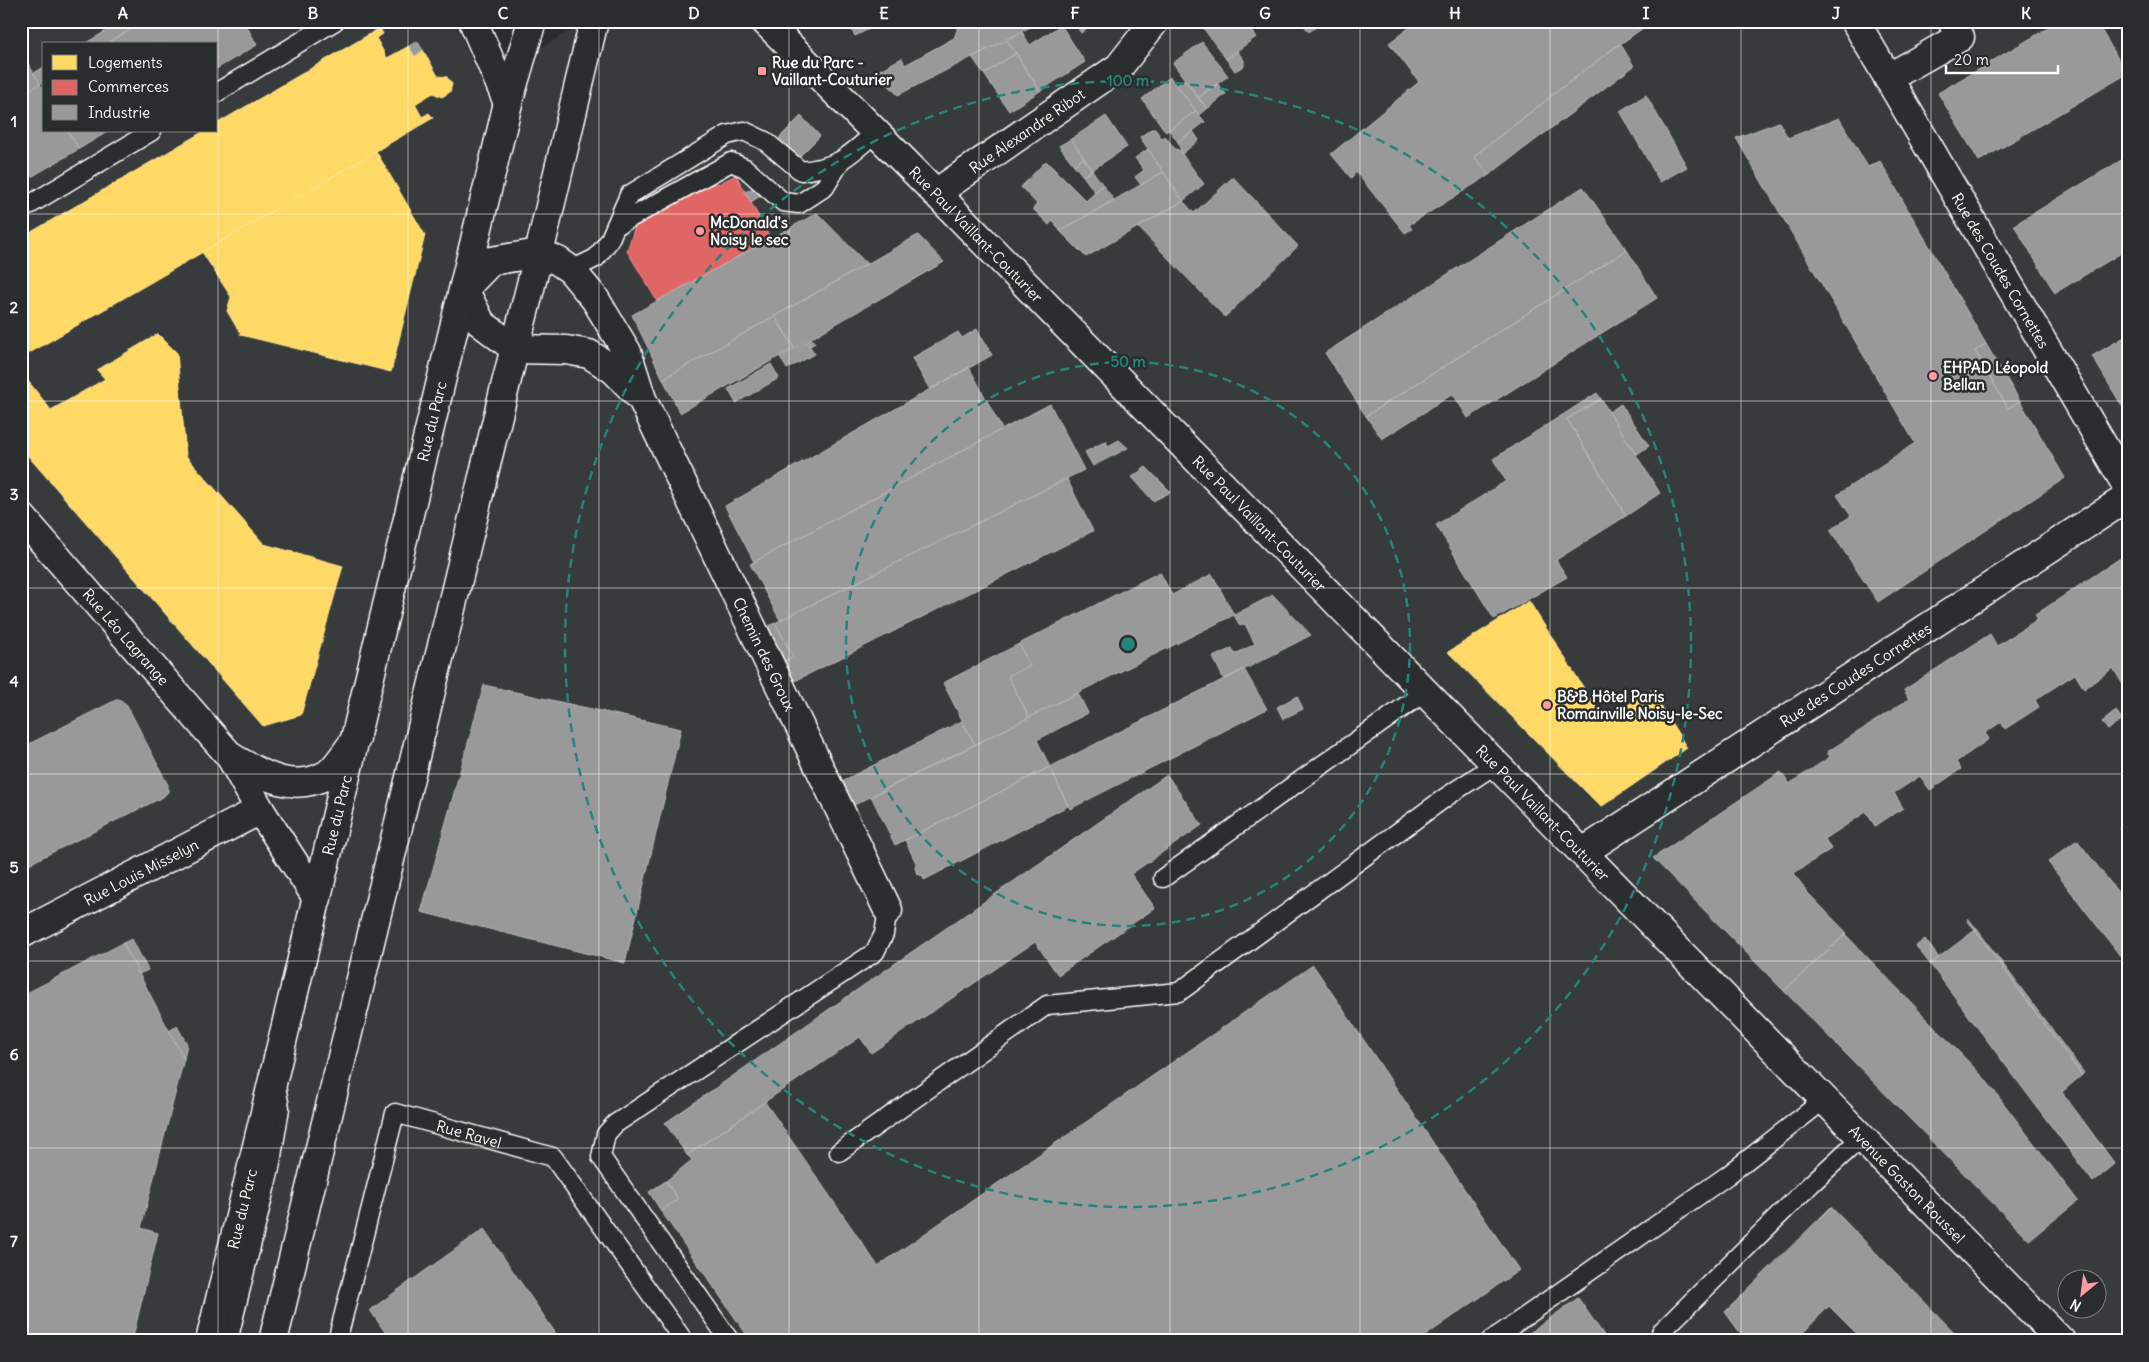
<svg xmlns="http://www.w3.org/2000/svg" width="2149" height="1362" viewBox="0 0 2149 1362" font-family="Delius,sans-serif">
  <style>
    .built { fill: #373a3b; fill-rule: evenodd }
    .homes { fill: #ffd966; stroke: #ffe494 }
    .shops { fill: #e06666; stroke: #e99494 }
    .industry { fill: #999; stroke: #b8b8b8 }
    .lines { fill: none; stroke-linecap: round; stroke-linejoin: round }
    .lane-casing { stroke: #fff; stroke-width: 21 }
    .street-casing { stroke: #fff; stroke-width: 31 }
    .secondary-casing { stroke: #fff; stroke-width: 31 }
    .lane { stroke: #2a2d2e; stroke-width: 18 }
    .street { stroke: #2a2d2e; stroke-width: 28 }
    .secondary { stroke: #2a2d2e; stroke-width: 28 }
    .grid { fill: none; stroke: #fff; stroke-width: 1; stroke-opacity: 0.55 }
    .ring { fill: none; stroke: #27847c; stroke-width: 2.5; stroke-dasharray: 9 6 }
    .poi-dot { fill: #ff9aa2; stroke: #2a2d2e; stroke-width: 2 }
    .labels { text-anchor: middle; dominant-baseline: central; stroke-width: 5; stroke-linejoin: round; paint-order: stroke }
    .poi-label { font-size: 15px; font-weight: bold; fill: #fff; stroke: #2a2d2e; text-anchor: start }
    .street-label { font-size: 15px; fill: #fff; stroke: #2a2d2e }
    .centre { fill: #27847c; stroke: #2a2d2e; stroke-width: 2.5 }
    .ring-label { font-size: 15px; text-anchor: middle; font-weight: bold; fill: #27847c; stroke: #2a2d2e; stroke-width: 5; stroke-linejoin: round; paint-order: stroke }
    .neatline { fill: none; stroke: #fff; stroke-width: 2 }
    .grid-label { font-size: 16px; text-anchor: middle; font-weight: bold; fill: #fff }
  </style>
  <rect width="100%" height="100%" fill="#2a2d2e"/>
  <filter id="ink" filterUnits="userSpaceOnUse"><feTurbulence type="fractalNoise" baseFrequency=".02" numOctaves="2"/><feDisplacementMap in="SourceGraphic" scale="10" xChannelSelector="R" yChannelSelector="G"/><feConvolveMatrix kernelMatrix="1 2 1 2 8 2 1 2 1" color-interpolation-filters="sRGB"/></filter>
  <g filter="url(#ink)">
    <path class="built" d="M21,21H455L481,82L587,21H2128V1341H21ZM44,44H216V131H44ZM2066,1280H2096V1310H2066Z"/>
    <path class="homes" d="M380,28L383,34L376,38L387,58L409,46L415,56L423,50L438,76L447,77L452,84L450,92L442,97L433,93L415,104L422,117L429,113L433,118L21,358V238L204,131H216V124Z
      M376,151L425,235L391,372L241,335L227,311L231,297L202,252Z
      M158,334L177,353L186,456L264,544L343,566L301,715L263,726L21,448V372L51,410L105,379L97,370Z
      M1529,601L1604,720L1651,690L1687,748L1601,807L1448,652Z"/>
    <path class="shops" d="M736,175L771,239L657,301L627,251L636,223L716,181L718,184Z"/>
    <path class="industry" d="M123,21H144L106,44H84Z
      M144,21H244L257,45L216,69V44H106Z
      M847,21H898L885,27L883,22L855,36Z
      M957,21H1042L898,95L876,72L902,58L905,65L954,38L959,25Z
      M1073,21H1096L1081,33Z
      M1206,21H1244L1256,37L1226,59L1201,25Z
      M1258,21H1271L1273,24L1265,30Z
      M1301,21H1324L1309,32Z
      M1418,21H1653L1602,57L1474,156L1489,175L1409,225L1412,229L1405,233L1356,172L1351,178L1331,154L1419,82L1389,43Z
      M2060,21H2096L2127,74L1979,161L1938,93Z
      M1061,25L1085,62L1040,91L1007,40L1022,32L1030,45Z
      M1007,40L1016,53L984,74L972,57Z
      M417,41L423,50L415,56L409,46Z
      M1202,42L1228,76L1198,98L1173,63Z
      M1620,43L1634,66L1489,175L1474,156Z
      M21,51L40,84L21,95Z
      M1237,51L1244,60V66L1235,71L1226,59Z
      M1016,53L1040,91L1009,111L984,74Z
      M44,67V82L40,84L34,73Z
      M1170,77L1196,111L1166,132L1142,99Z
      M1185,79L1207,109L1199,115L1177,85Z
      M1217,83L1226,94L1207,109L1198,98Z
      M40,84L44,89V131H68L79,149L21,183V95Z
      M1646,95L1687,167L1660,182L1620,111Z
      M1196,111L1205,122L1178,142L1169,130Z
      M801,116L820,136L798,158L779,138Z
      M1106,116L1127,147L1092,170L1071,139Z
      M1839,118L1868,167L1880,161L1986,344L1975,351L2008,408L2020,401L2065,478L1878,602L1830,530L1851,516L1837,495L1915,443L1736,138L1779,122L1788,138Z
      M1151,129H1155L1162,139L1165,136L1175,149L1179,150L1204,184L1183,201L1140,137Z
      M68,131H109L79,149Z
      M1193,131L1199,140L1182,154L1178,142Z
      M1071,139L1084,158L1074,165L1059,146Z
      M1148,149L1163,172L1141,185L1135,177L1144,170L1135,158Z
      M2128,156V249L2055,293L2014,225Z
      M1084,158L1092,170L1083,176L1074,165Z
      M1046,161L1086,201L1103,185L1114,200L1060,231L1053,220L1049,225L1033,209L1037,204L1021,187Z
      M1092,170L1103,185L1095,192L1083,176Z
      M1163,172L1183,201L1086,257L1060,231Z
      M1233,177L1298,246L1225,317L1138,227L1183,201L1194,213Z
      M755,187L760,196L751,202L745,192Z
      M1583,187L1627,250L1366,416L1325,353Z
      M817,213L867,264L663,379L632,315Z
      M918,235L944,262L794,348L775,316Z
      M1627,250L1657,298L1468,418L1453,394L1382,439L1366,416Z
      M775,316L794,348L680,413L663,379Z
      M977,329L992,355L930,390L912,358L958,332L962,338Z
      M2128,335V416L2092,356Z
      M812,339L815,343L810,346L807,342Z
      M807,342L815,354L787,369L780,357Z
      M1986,344L2020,401L2008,408L1975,351Z
      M771,364L779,378L736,403L728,389Z
      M969,367L1002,429L754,562L725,506Z
      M1597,393L1601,399L1567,419L1626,516L1556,560L1567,577L1494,619L1436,525L1506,481L1493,459Z
      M1601,399L1660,493L1626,516L1567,419Z
      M1050,404L1084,470L780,620L750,564Z
      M1621,404L1649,446L1636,455L1609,412Z
      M1119,440L1128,448L1093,466L1085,452L1106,441L1108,446Z
      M1146,467L1171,492L1153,501L1132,477Z
      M1067,479L1093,531L791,683L782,663L793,656L775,623Z
      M2128,553V693L2113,668L2084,689L2075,674L2035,700L2039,707L2005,729L2001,722L1985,733L1989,739L1956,762L1961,769L1930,790L1920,776L1894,793L1903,808L1875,826L1866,812L1825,839L1831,849L1794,873L1806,891L1847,933L1784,991L1653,858L1781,772L1789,784L1830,757L1827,752L1909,699L1904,690L1990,634L1997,646L2038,619L2035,615Z
      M1160,572L1172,595L1212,574L1234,615L1029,717L1008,676L1030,666L1019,644Z
      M1273,595L1311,635L1224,680L1213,657L1232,648L1235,654L1255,644L1245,624L1240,626L1234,615Z
      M775,623L793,656L782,663L765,628Z
      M1019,644L1030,666L1008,676L1029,717L975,745L943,683Z
      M1244,669L1267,709L1070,809L1050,767Z
      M484,685L681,729L625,963L421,912Z
      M1078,693L1088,713L1037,740L1050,767L895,845L871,796Z
      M1297,696L1303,709L1283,719L1277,707Z
      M116,700H121L127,705L168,785V792L163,797L25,866L21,860V748Z
      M2116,711L2122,719L2108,730L2102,722Z
      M962,721L975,745L850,807L838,783Z
      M1050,767L1068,806L924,880L923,876L917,874L915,868L916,863L905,840Z
      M1167,775L1202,825L1131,874L1155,908L1058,975L1035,942L871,1053L860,1037L687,1155L665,1123Z
      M2128,821V839L2119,828Z
      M2077,840L2128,905V966L2048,862Z
      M1968,918L1977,929L1975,930L1967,920Z
      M1977,929L2084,1073L2082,1075L1975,930Z
      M1975,930L2082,1075L2062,1092L2115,1164L2093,1182L1930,964Z
      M1845,934L1985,1079L2078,1201L2029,1240L1784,991Z
      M132,939L148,970L139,974L123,943Z
      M1925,939L1939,958L1930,964L1916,946Z
      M123,943L184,1059L141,1228L158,1233L132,1341H21V996Z
      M1313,965L1519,1270L1418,1341H751L661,1211L678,1199L666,1181L692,1160L687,1155L765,1102L878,1266Z
      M177,1026L187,1044L184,1059L169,1031Z
      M666,1181L678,1199L661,1211L649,1192Z
      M1831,1207L1963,1341H1864L1829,1306L1795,1341H1736L1734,1338L1741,1334L1725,1312Z
      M484,1229L561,1341H391L370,1310Z
      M1578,1298L1608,1341H1518Z"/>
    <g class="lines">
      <g class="lane-casing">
        <g id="lane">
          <path d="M216,93L335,21"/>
          <path d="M21,210L152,131"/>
          <path d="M616,226L731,162L745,168L783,202L799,204L825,187L840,162"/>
          <path d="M571,270L596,258L609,241L629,195L727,135L744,131L765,141L801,171C840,167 847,157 876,132"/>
          <path d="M1163,878L1425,692"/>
          <path d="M839,1152L1047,1005L1179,992L1446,797L1496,764"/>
          <path d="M1661,1332L1811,1184L1862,1137"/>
          <path d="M228,1341L270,1168L280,1108L276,1086"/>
          <path id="s1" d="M337,1341L395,1113L553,1157L684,1341"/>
          <path d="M730,1341L601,1157L606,1134L615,1124L875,952L884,934L888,910"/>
          <path d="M1490,1341L1728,1175L1825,1099"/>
        </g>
      </g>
      <g class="street-casing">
        <g id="street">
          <path d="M473,21L508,103"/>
          <path id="s2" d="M1855,21L2128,488"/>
          <path d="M1888,78L1960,37L1952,21"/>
          <path id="s3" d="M936,193L1119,67L1155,21"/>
          <path id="s4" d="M642,399L614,370L589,354L566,350L515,349L481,323L464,289L491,261L539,253L558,261L571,270L595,299L627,352L642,399L888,910"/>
          <path id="s5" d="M21,516L230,756L260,810L317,898"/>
          <path d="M231,757C261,774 292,794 326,775C335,770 349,748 356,739"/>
          <path id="s6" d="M1583,852L2128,497"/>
          <path id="s7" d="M21,934L260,810"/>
        </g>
      </g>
      <g class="secondary-casing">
        <g id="secondary">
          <path id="s8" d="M765,21L936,193L2061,1341"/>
          <path id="s9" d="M210,1341L508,103L532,21"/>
          <path d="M273,1341L501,403L539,253L594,21"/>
        </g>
      </g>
      <use href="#lane" class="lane"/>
      <use href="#street" class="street"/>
      <use href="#secondary" class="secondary"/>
    </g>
  </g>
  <path class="grid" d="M218,21V1341M408,21V1341M599,21V1341M789,21V1341M979,21V1341M1170,21V1341M1360,21V1341M1550,21V1341M1741,21V1341M1931,21V1341M21,214H2128M21,401H2128M21,588H2128M21,774H2128M21,961H2128M21,1148H2128"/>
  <g class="ring">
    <circle cx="1128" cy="644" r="282"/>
    <circle cx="1128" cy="644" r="563"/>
  </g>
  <g class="poi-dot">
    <rect x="757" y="66" width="10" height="10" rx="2.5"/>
    <circle cx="700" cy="231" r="5"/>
    <circle cx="1933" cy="376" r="5"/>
    <circle cx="1547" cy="705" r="5"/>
  </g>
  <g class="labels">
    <g class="poi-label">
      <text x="772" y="62">Rue du Parc -<tspan x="772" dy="17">Vaillant-Couturier</tspan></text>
      <text x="710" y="222">McDonald's<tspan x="710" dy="17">Noisy le sec</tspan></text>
      <text x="1943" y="367">EHPAD Léopold<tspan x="1943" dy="17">Bellan</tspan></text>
      <text x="1557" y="696">B&amp;B Hôtel Paris<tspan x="1557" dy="17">Romainville Noisy-le-Sec</tspan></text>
    </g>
    <g class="street-label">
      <text stroke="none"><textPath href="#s3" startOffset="110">Rue Alexandre Ribot</textPath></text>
      <text stroke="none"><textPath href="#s8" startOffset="300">Rue Paul Vaillant-Couturier</textPath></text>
      <text stroke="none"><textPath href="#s2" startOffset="289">Rue des Coudes Cornettes</textPath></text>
      <text stroke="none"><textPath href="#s9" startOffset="946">Rue du Parc</textPath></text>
      <text stroke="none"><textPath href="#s8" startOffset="705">Rue Paul Vaillant-Couturier</textPath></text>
      <text stroke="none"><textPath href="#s5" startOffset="160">Rue Léo Lagrange</textPath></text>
      <text stroke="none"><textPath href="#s4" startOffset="781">Chemin des Groux</textPath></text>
      <text stroke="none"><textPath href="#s6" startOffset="325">Rue des Coudes Cornettes</textPath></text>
      <text stroke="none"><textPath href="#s8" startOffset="1110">Rue Paul Vaillant-Couturier</textPath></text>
      <text stroke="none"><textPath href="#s9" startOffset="541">Rue du Parc</textPath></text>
      <text stroke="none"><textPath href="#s7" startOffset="135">Rue Louis Misselyn</textPath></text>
      <text stroke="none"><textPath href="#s1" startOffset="312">Rue Ravel</textPath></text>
      <text stroke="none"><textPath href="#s8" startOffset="1630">Avenue Gaston Roussel</textPath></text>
      <text stroke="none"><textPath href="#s9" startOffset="136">Rue du Parc</textPath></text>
    </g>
  </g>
  <circle cx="1128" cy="644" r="8" class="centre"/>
  <g class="ring-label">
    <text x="1128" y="86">100 m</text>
    <text x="1128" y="367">50 m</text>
  </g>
  <rect width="2149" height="1362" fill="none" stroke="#2a2d2e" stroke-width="55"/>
  <rect x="42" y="42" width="175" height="90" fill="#2a2d2e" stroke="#7f8182"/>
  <rect x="52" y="55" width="25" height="15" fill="#ffd966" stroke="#7f8182"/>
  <text x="88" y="68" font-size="15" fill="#ffffff">Logements</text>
  <rect x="52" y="80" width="25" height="15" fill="#e06666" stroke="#7f8182"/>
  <text x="88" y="92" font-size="15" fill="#ffffff">Commerces</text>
  <rect x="52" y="105" width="25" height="15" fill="#999999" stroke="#7f8182"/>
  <text x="88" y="118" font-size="15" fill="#ffffff">Industrie</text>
  <g transform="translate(2082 1294) rotate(209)"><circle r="24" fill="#2a2d2e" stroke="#7f8182"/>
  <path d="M0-4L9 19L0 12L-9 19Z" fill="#ff9aa2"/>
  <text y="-8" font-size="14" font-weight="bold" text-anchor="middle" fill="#ffffff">N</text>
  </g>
  <path d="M1946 65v8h112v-8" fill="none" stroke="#ffffff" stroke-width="2.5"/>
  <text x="1954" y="65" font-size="15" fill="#ffffff" stroke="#2a2d2e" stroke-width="4" paint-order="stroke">20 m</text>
  <rect x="28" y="28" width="2094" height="1306" class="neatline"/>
  <g class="grid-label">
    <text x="123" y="19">A</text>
    <text x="313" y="19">B</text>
    <text x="503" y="19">C</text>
    <text x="694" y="19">D</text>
    <text x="884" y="19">E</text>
    <text x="1075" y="19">F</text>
    <text x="1265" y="19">G</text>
    <text x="1455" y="19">H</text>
    <text x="1646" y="19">I</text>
    <text x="1836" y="19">J</text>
    <text x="2026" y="19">K</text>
    <text x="14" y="127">1</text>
    <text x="14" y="313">2</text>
    <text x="14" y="500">3</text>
    <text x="14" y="687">4</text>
    <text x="14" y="873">5</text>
    <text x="14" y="1060">6</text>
    <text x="14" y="1247">7</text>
  </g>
</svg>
